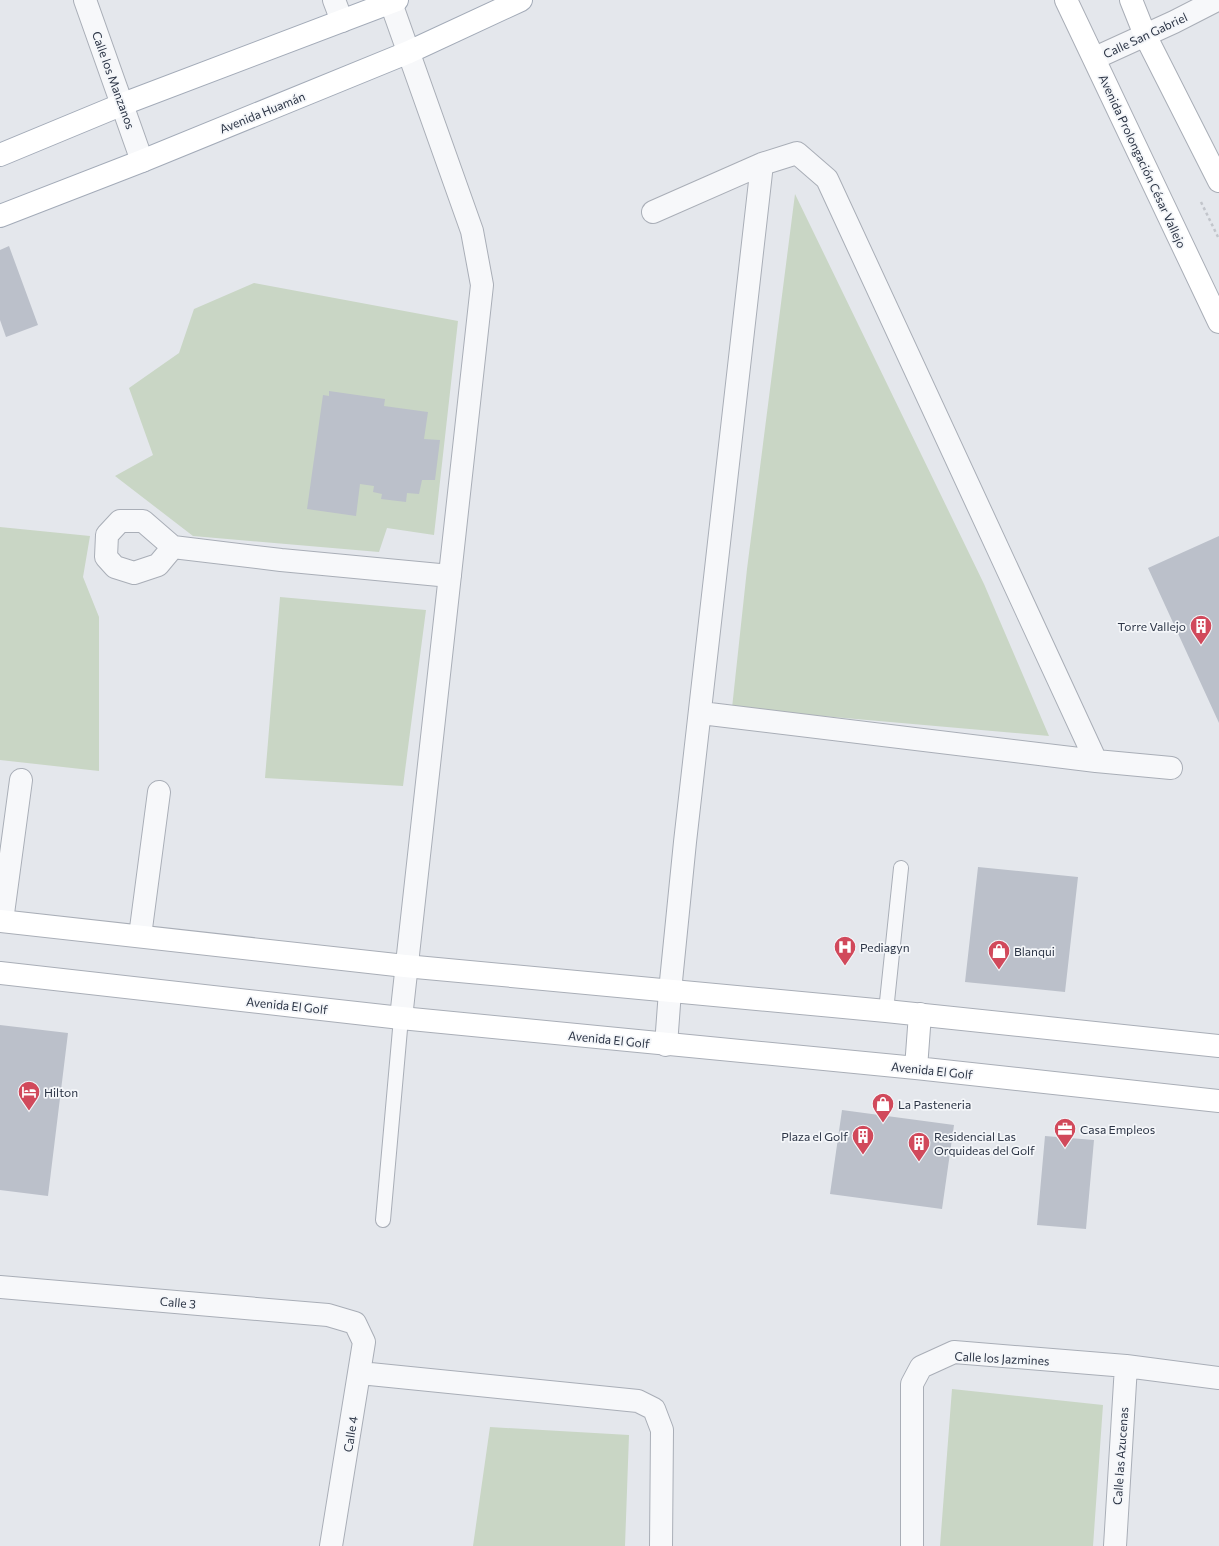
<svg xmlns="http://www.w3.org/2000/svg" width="1219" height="1546" viewBox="0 0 1219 1546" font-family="Commissioner,sans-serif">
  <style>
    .green { fill: #c9d6c5 }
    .building { fill: #bbc0ca }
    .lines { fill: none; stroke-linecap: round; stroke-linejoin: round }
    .service-casing { stroke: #a9aeb7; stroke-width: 16 }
    .minor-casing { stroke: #a9aeb7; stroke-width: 24 }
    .secondary-casing { stroke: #a9aeb7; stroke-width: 24 }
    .primary-casing { stroke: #a3abb8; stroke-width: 24 }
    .path { stroke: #c2c5cb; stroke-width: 2.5; stroke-dasharray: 3 3; stroke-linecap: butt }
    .service { stroke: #f7f8fa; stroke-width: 14 }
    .minor { stroke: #f7f8fa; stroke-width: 22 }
    .secondary { stroke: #fff; stroke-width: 22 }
    .primary { stroke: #fff; stroke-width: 22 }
    .labels { text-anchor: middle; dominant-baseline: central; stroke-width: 3.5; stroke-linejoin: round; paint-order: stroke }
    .street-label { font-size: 12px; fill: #2b3445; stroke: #f4f6f9 }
    .poi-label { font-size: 12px; fill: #2b3445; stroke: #f4f6f9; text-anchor: start }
  </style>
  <rect width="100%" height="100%" fill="#e4e7ec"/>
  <path class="green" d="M795,194L984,584L1049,736L732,708L747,569Z
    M254,283L458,321L434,535L387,528L379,552L193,536L115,476L153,455L129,388L179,353L194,309Z
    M0,527L90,536L83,577L99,617V771L0,760Z
    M280,597L426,610L403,786L265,778Z
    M952,1389L1103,1405L1093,1546H940Z
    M490,1427L629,1435L625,1546H473Z"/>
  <path class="building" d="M9,246L38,325L6,337L0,320V250Z
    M329,391L385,399L384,406L428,412L424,439L440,440L435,480H422L419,494L407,493L406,502L381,499L382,494L373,492L374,486L360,484L356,516L307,509L323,395L329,396Z
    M1219,536V723L1148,568Z
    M978,867L1078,877L1065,992L965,982Z
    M0,1025L68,1033L48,1196L0,1190Z
    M842,1110L954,1125L942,1209L830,1194Z
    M1045,1136L1094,1140L1086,1229L1037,1225Z"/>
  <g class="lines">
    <g class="service-casing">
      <path id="service" d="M886,1011L901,868
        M383,1220L401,1018"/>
    </g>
    <g class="minor-casing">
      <path id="minor" d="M85,0L142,161
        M334,0L342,21
        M391,3L472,231L482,285L401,1018
        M1095,58L1174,22L1217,0
        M653,212L762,164L797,153L827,179L1096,761
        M173,547L158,565L134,573L115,567L106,557L107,535L120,521H143L173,547L281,560L450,576
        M701,713L1096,761L1171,768
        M2,921L21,780
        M140,936L159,792
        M666,1045L670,991L685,842L762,164
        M0,1287L328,1315L355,1323L364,1342L331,1546
        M360,1373L638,1401L654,1409L662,1430L661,1546
        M912,1546V1384L921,1367L954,1352L1126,1366L1219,1378
        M1115,1546L1126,1366"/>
    </g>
    <g class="secondary-casing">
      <path id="secondary" d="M1066,0L1219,322
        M1131,0L1145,35L1219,181
        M0,921L405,966L886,1011L1219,1046
        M0,973L401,1018L916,1068L1219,1101
        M916,1068L920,1014"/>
    </g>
    <g class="primary-casing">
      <path id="primary" d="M0,155L123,104L397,0
        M0,216L142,161L409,52L521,0"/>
    </g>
    <path class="path" d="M1201,202L1219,239"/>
    <use href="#service" class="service"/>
    <use href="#minor" class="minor"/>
    <use href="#secondary" class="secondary"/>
    <use href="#primary" class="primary"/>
  </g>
  <defs>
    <g id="building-pin" transform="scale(1.15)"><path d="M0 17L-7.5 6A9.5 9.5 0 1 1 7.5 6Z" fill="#d1495b" stroke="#f4f6f9"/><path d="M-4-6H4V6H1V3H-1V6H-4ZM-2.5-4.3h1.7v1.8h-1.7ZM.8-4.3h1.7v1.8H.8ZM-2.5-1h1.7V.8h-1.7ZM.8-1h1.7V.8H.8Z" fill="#fff"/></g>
    <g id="hospital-pin" transform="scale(1.15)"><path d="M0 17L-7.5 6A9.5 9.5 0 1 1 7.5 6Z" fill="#d1495b" stroke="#f4f6f9"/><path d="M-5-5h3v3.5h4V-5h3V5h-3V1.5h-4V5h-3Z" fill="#fff"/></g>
    <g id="shop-pin" transform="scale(1.15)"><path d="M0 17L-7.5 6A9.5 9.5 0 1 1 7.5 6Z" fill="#d1495b" stroke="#f4f6f9"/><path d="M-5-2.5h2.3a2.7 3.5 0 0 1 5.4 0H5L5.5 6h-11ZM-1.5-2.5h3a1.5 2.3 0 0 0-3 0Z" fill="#fff"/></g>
    <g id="hotel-pin" transform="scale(1.15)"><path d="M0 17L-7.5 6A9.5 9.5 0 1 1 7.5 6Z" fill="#d1495b" stroke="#f4f6f9"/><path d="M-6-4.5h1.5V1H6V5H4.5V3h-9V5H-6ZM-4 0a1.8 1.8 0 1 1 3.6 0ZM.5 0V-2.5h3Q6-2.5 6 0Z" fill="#fff"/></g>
    <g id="office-pin" transform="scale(1.15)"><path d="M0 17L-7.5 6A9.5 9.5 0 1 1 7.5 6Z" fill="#d1495b" stroke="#f4f6f9"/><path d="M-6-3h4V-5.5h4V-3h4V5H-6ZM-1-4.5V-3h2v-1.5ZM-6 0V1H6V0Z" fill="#fff"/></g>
  </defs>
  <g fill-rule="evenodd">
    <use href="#building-pin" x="1201" y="626"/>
    <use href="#hospital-pin" x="845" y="947"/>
    <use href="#shop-pin" x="999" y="951"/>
    <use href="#hotel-pin" x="29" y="1092"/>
    <use href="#shop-pin" x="883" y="1104"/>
    <use href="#office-pin" x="1065" y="1129"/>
    <use href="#building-pin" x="863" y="1136"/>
    <use href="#building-pin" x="919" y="1143"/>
  </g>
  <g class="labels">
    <g class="street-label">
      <text transform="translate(1145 35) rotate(-25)">Calle San Gabriel</text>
      <text transform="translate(114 80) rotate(70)">Calle los Manzanos</text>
      <text transform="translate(262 112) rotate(-22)">Avenida Huamán</text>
      <text transform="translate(1143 161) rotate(65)">Avenida Prolongación César Vallejo</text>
      <text transform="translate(287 1005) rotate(6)">Avenida El Golf</text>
      <text transform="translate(609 1039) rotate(6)">Avenida El Golf</text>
      <text transform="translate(932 1070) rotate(6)">Avenida El Golf</text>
      <text transform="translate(178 1302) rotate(5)">Calle 3</text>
      <text transform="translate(1002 1358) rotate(3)">Calle los Jazmines</text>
      <text transform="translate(350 1434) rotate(-81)">Calle 4</text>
      <text transform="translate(1120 1456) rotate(-86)">Calle las Azucenas</text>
    </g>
    <g class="poi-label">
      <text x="1186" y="626" text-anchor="end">Torre Vallejo</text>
      <text x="860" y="947">Pediagyn</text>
      <text x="1014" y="951">Blanqui</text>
      <text x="44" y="1092">Hilton</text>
      <text x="898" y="1104">La Pasteneria</text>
      <text x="1080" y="1129">Casa Empleos</text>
      <text x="848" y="1136" text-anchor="end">Plaza el Golf</text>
      <text x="934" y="1136">Residencial Las<tspan x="934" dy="14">Orquideas del Golf</tspan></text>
    </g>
  </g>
</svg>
